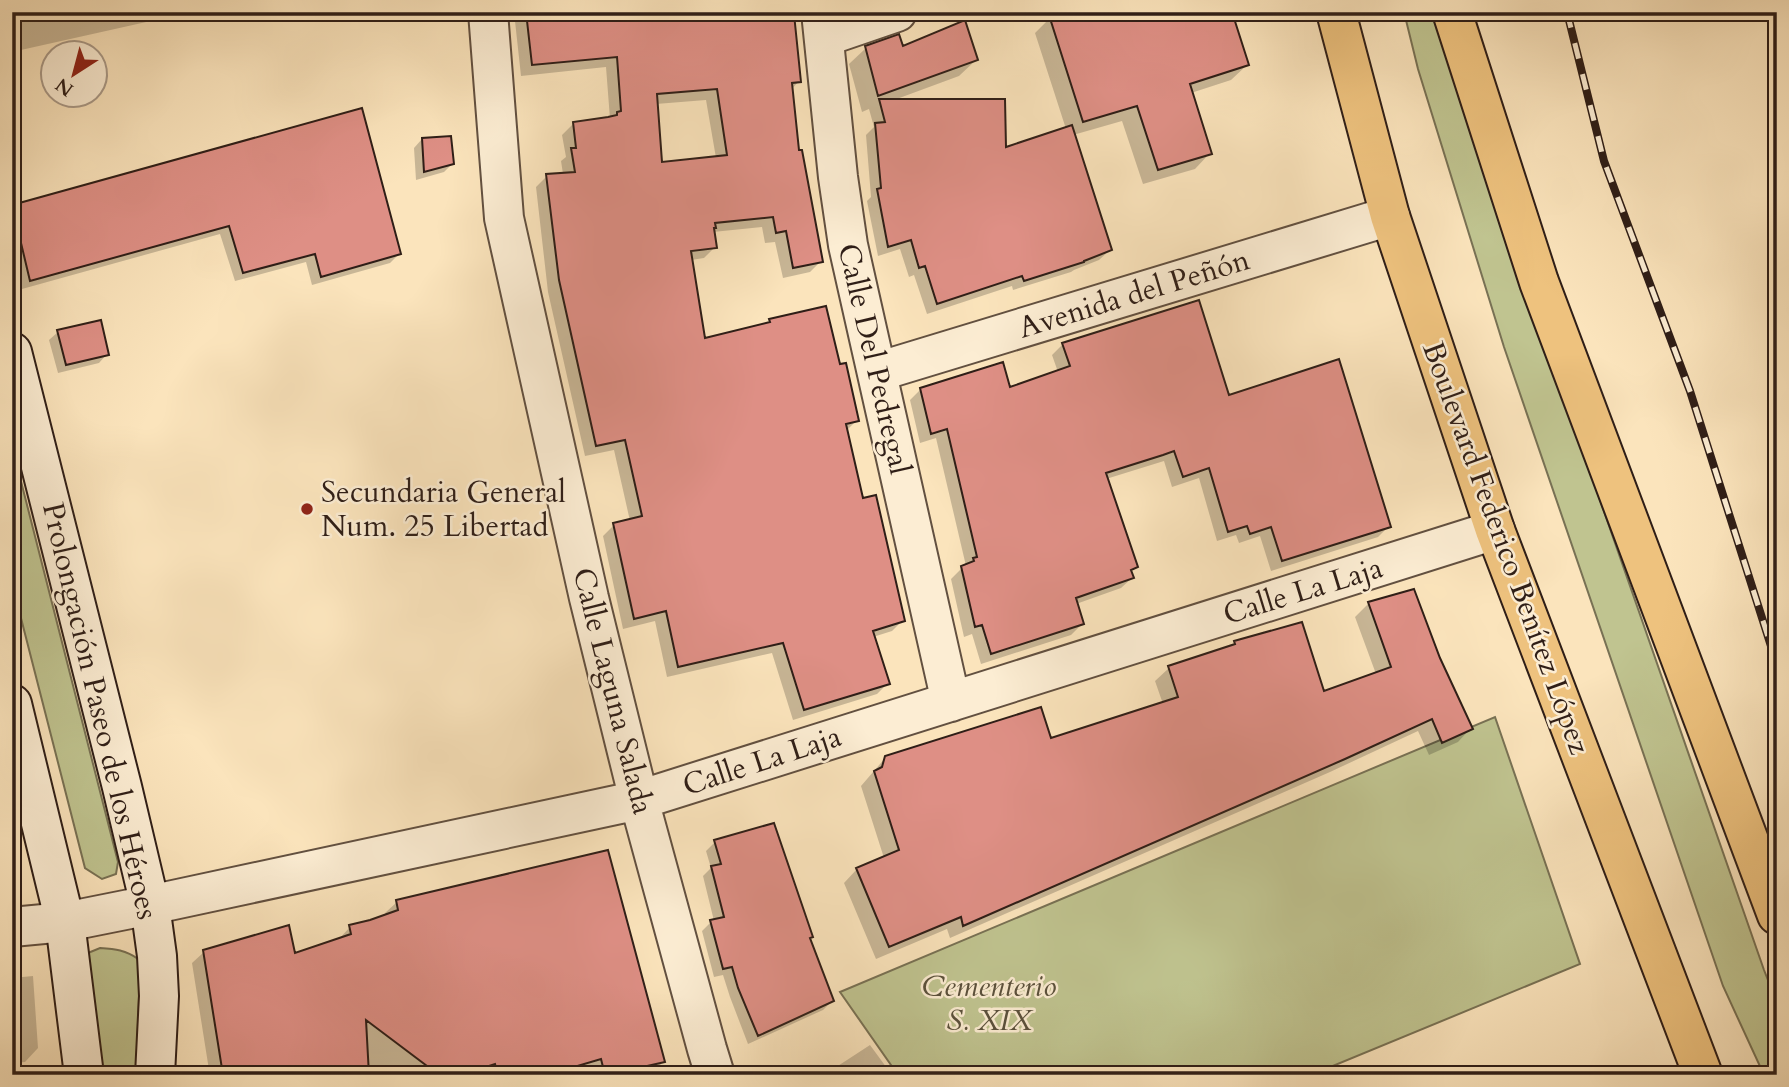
<svg xmlns="http://www.w3.org/2000/svg" width="1789" height="1087" viewBox="0 0 1789 1087" font-family="Cardo,serif">
  <style>
    .green { fill: #c0c490; stroke: #787154; stroke-width: 2 }
    .shadow { fill: #0003; fill-rule: evenodd }
    .building { fill: #de8f85; stroke: #2f1e17; stroke-width: 2; fill-rule: evenodd }
    .lines { fill: none; stroke-linecap: round; stroke-linejoin: round }
    .street-casing { stroke: #625040; stroke-width: 42 }
    .secondary-casing { stroke: #2f1e17; stroke-width: 42 }
    .primary-casing { stroke: #2f1e17; stroke-width: 42 }
    .street { stroke: #fcedd3; stroke-width: 38 }
    .secondary { stroke: #fcedd3; stroke-width: 38 }
    .primary { stroke: #eec27e; stroke-width: 38 }
    .rail-casing { stroke: #2f1e17; stroke-width: 8 }
    .rail { stroke: #fcedd3; stroke-width: 5; stroke-dasharray: 16; stroke-linecap: butt }
    .poi-dot { fill: #8f2418; stroke: #fcedd3; stroke-width: 2.5 }
    .labels { text-anchor: middle; dominant-baseline: central; stroke-width: 5; stroke-linejoin: round; paint-order: stroke }
    .street-label { font-size: 30px; fill: #2f1e17; stroke: #fcedd3 }
    .poi-label { font-size: 30px; fill: #2f1e17; stroke: #fcedd3; text-anchor: start }
    .park-label { font-size: 30px; font-style: italic; fill: #5a503b; stroke: #fcedd3 }
  </style>
  <rect width="100%" height="100%" fill="#fbe4bc"/>
  <filter id="stains"><feTurbulence type="fractalNoise" baseFrequency=".00286" numOctaves="4"/><feColorMatrix values="0 0 0 0 .2 0 0 0 0 .09 0 0 0 0 .02 0 0 0 .5 -.17"/></filter>
  <radialGradient id="worn" r=".72"><stop offset=".6" stop-color="#630" stop-opacity="0"/><stop offset="1" stop-color="#630" stop-opacity=".3"/></radialGradient>
  <path class="green" d="M1404,12H1442L1517,262L1764,970L1777,1003V1075H1764L1723,986L1504,347L1418,69Z
    M12,446L118,862L116,874L102,879L85,868L12,583Z
    M1495,717L1580,964L1311,1075H898L840,992Z
    M100,948C115,949 126,950 138,959L140,970L136,1075H95L88,953Z"/>
  <path class="shadow" d="M12,12H191L12,52Z
    M514,12H652L654,25L729,20L728,12H782L799,81L791,90L798,152L821,261L810,272L783,278L775,242L765,243L762,227L713,232L715,247L704,258L691,260L704,340L767,324L770,321L839,366L857,420L846,431L862,500L903,620L892,631L873,637L888,683L877,694L793,720L772,653L667,677L655,621L623,629L603,536L614,525L630,521L614,450L585,456L548,292L536,187L547,176L563,174L561,161L566,157L562,135L573,124L610,119L606,67L521,76ZM706,100L716,158L660,164L656,104Z
    M1050,18L1247,65L1231,80L1191,93L1210,153L1195,169L1143,184L1122,121L1073,135L1110,250L1099,260L1074,270L1071,272L1013,290L1012,286L927,314L914,275L909,277L900,249L878,256L867,201L871,197L866,135L874,127L869,109L862,112L849,64L866,48H902L976,60L959,76L894,100L1005,149L1066,129L1035,33Z
    M361,111L399,254L390,263L312,285L306,262L235,281L220,234L22,289L12,251V207Z
    M422,139L453,163L444,172L416,180L414,148Z
    M58,332L107,354L99,363L58,373L49,340Z
    M1063,344L1228,397L1389,526L1378,537L1271,571L1260,536L1239,543L1236,535L1217,541L1199,478L1172,487L1164,461L1106,479L1136,567L1130,573L1132,578L1121,588L1076,604L1082,624L1071,635L981,664L972,634L964,637L951,579L962,568L966,566L936,438L920,443L910,400L921,389H1009L1058,372L1052,355Z
    M1413,591L1439,659L1471,728L1458,742L1429,755L1418,731L1330,772L950,938L947,929L876,959L844,883L857,869L884,858L861,786L886,757L1050,740L1163,704L1155,681L1169,668L1230,647L1235,643L1323,694L1376,674L1355,617L1368,604Z
    M715,842L832,1001L823,1010L748,1044L730,997L723,975L714,977L702,931L711,922L714,921L703,876L711,868L706,851Z
    M397,902L663,1062L652,1073L645,1075H591L590,1070L572,1075H203L209,1070L192,963L204,952L294,955L339,939L350,927L386,916L385,913Z
    M33,976L38,1048L25,1062L12,1063V978Z
    M870,1045L892,1075H824Z"/>
  <path class="building" d="M526,12H694L695,21L746,18V19L794,14L801,82L792,83L799,150H802L823,262L793,268L786,231L776,233L773,217L715,223L716,228H714L717,248L691,251L705,338L770,322L769,319L826,306L840,364L846,363L859,421L846,424L863,498L876,495L905,621L873,631L890,684L804,710L783,643L678,667L666,611L634,619L613,523L642,516L625,440L596,446L559,280L546,174L575,172L571,148H576L573,122L608,117L617,115V112L621,111L617,57L532,65ZM717,89L727,155L662,162L657,94Z
    M1048,12H1232L1249,65L1190,84L1212,154L1158,170L1137,106L1083,122Z
    M965,20L978,60L878,96L865,46L899,34L903,46Z
    M879,99H1005L1006,147L1072,125L1112,250L1084,261V262L1024,281L1022,276L937,304L925,266L919,268L911,240L888,247L877,189L881,188L875,123L885,122Z
    M362,108L401,254L321,277L315,254L243,273L229,226L30,281L12,205Z
    M451,136L454,164L424,172L422,138Z
    M1199,300L1229,395L1339,359L1391,527L1282,561L1271,527L1250,534L1247,526L1228,532L1209,468L1183,477L1174,451L1163,455L1106,473L1138,567L1131,570L1134,578L1076,598L1084,624L991,654L982,625L975,627L961,566L974,561L973,558L977,557L947,429L931,434L920,388L1003,362L1010,387L1070,366L1062,343Z
    M101,320L109,355L66,365L57,330Z
    M1414,589L1440,658L1473,729L1442,743L1432,719L1345,759L963,926L961,917L889,947L856,868L899,850L874,771L882,767L885,756L1041,707L1051,738L1178,697L1168,666L1235,644L1234,641L1302,622L1324,691L1391,667L1368,602Z
    M774,823L813,937L810,938L834,1001L758,1036L738,988L732,967L723,969L710,920L724,917L711,866L721,864L714,840Z
    M608,850L665,1062L607,1075H605L601,1059L547,1075H498L495,1064L461,1075H439L366,1020L369,1075H223L203,950L289,925L295,953L351,934L349,925L370,920L398,910L396,900Z"/>
  <g class="lines">
    <g class="street-casing">
      <path id="street" d="M488,12L504,218L589,598L639,800L707,1049L715,1075
        M821,12L838,177L848,245L951,702
        M824,37L897,12
        M877,372L1390,216
        M12,927L65,922L150,905L639,800L1495,530"/>
    </g>
    <g class="secondary-casing">
      <path id="secondary" d="M12,352L122,787L150,905L157,956L159,996L155,1075
        M12,704L65,922L84,1075"/>
    </g>
    <g class="primary-casing">
      <path id="primary" d="M1336,12L1390,216L1495,530L1703,1075
        M1452,12L1539,282L1777,915"/>
    </g>
    <use href="#street" class="street"/>
    <use href="#secondary" class="secondary"/>
    <use href="#primary" class="primary"/>
    <g class="rail-casing">
      <path id="rail" d="M1567,12L1604,161L1690,391L1777,665"/>
    </g>
    <use href="#rail" class="rail"/>
  </g>
  <circle class="poi-dot" cx="307" cy="509" r="7"/>
  <g class="labels">
    <g class="street-label">
      <text transform="translate(1134 294) rotate(-17)">Avenida del Peñón</text>
      <text transform="translate(874 359) rotate(77)">Calle Del Pedregal</text>
      <text transform="translate(1506 548) rotate(70)">Boulevard Federico Benítez López</text>
      <text transform="translate(1303 591) rotate(-17)">Calle La Laja</text>
      <text transform="translate(613 691) rotate(76)">Calle Laguna Salada</text>
      <text transform="translate(100 711) rotate(77)">Prolongación Paseo de los Héroes</text>
      <text transform="translate(762 761) rotate(-18)">Calle La Laja</text>
    </g>
    <g class="poi-label">
      <text x="321" y="492">Secundaria General<tspan x="321" dy="34">Num. 25 Libertad</tspan></text>
    </g>
    <g class="park-label">
      <text x="989" y="986">Cementerio<tspan x="989" dy="34">S. XIX</tspan></text>
    </g>
  </g>
  <rect width="1789" height="1087" fill="none" stroke="#fbe4bc" stroke-width="42"/>
  <rect x="14" y="14" width="1761" height="1059" fill="none" stroke="#2f1e17" stroke-width="3.5"/>
  <rect x="21" y="21" width="1747" height="1045" fill="none" stroke="#2f1e17" stroke-width="2"/>
  <g transform="translate(74 74) rotate(216)"><circle r="33" fill="#fcedd3" stroke="#aa9a88" stroke-width="2"/>
  <path d="M0-5L12 26L0 18L-12 26Z" fill="#8f2418"/>
  <text y="-10" font-size="19" font-weight="bold" text-anchor="middle" fill="#2f1e17">N</text>
  </g>
  <rect width="100%" height="100%" filter="url(#stains)"/>
  <rect width="100%" height="100%" fill="url(#worn)"/>
</svg>
